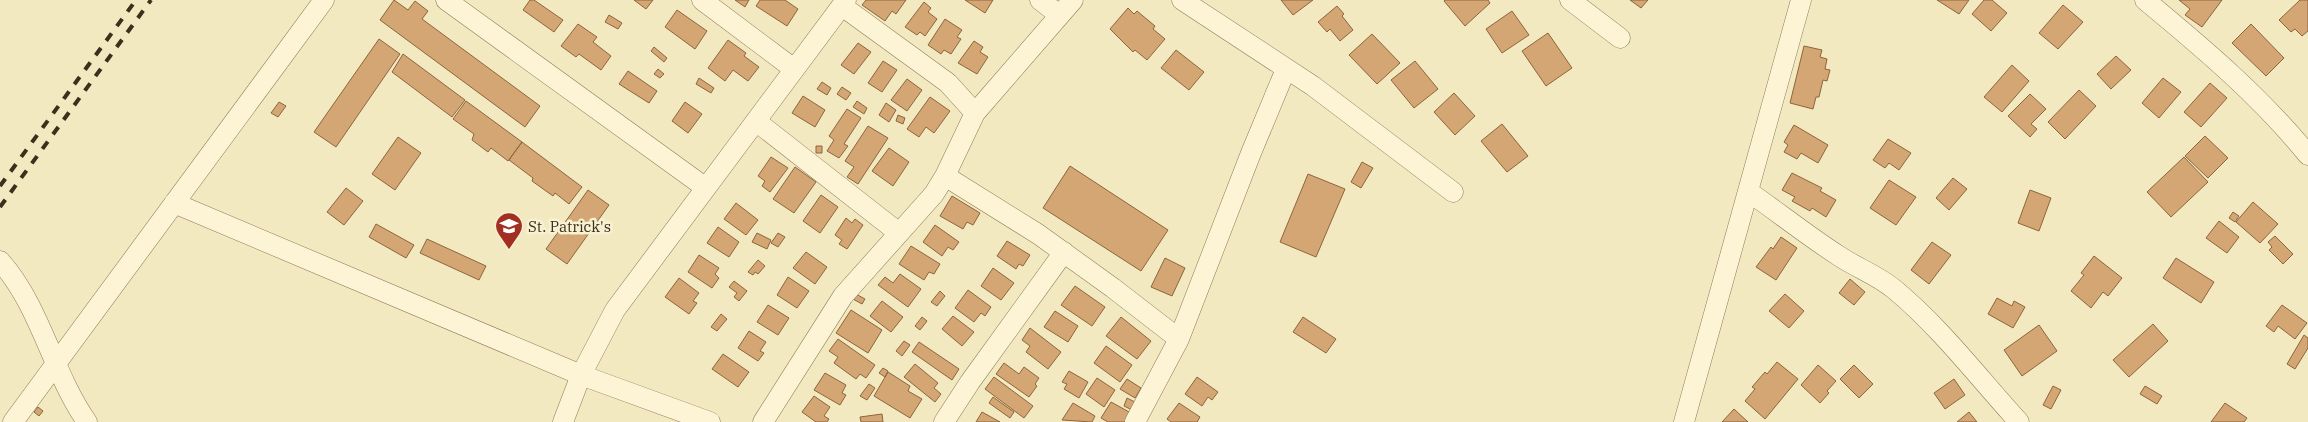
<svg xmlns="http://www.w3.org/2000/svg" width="2308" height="422" viewBox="0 0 2308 422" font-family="'IBM Plex Serif',serif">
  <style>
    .building { fill: #d3a674; stroke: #8e653b }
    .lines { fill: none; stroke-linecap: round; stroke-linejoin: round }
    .minor-casing { stroke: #8d7a57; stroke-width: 21 }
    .minor { stroke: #fcf4d5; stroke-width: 20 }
    .rail { stroke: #3c2f1c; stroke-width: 4; stroke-dasharray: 9 9; stroke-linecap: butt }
    .labels { text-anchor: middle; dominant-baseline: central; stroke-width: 5; stroke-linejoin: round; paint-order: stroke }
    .poi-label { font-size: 15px; fill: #3c2f1c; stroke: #f8f1d2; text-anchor: start }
  </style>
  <rect width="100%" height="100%" fill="#f2e9c1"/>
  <path class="building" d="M394,0L408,10L415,1L428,11L422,19L540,106L525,127L380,20Z
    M530,0H534L563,20L554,32L523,10Z
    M634,0H653L646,9Z
    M735,0H749L745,7Z
    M760,0H785L798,9L787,26L756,6Z
    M866,0H906L896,14L892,11L885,21L862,5Z
    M965,0H993L985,13Z
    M1281,0H1313L1293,15Z
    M1445,0H1488L1490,3L1465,26L1444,1Z
    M1630,0H1648L1641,8Z
    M1937,0H1969L1959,14Z
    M1984,0H1992L2007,13L1991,31L1972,14Z
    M2179,0H2222L2202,27L2185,15L2190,9Z
    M2300,0H2308V31L2302,36L2295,29L2291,32L2279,20Z
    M924,2L931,8L928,12L937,19L925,36L920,32L917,35L905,27Z
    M2063,5L2083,22L2058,49L2039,33Z
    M1337,6L1344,14L1342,16L1353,30L1340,41L1330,29L1327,32L1318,22Z
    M1128,8L1134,14L1137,11L1155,26L1153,29L1165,39L1147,60L1135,50L1133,52L1110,29Z
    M677,10L707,31L695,49L665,27Z
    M1512,11L1529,35L1502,53L1486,29Z
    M609,15L622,23L618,29L605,22Z
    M945,19L962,30L957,37L961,39L951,54L944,50L941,54L928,45Z
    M578,24L597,37L593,42L611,56L601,70L579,54L576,57L561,46Z
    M2251,24L2284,58L2266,76L2232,43Z
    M1548,33L1572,68L1546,86L1522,51Z
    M1372,34L1400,63L1377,84L1349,55Z
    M379,39L400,54L336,147L314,132Z
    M728,40L746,53L744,56L759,67L748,81L733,70L725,81L708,68Z
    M974,41L983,47L980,52L988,57L977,74L958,63Z
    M858,43L871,52L854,74L841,65Z
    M1804,46L1822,50L1820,57L1827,59L1825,69L1830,70L1827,81L1823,80L1819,97H1816L1813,109L1790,103Z
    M654,47L667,58L664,62L651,51Z
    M1176,50L1204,72L1189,90L1161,68Z
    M403,54L465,100L452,117L392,72Z
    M2116,56L2131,70L2111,89L2097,74Z
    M883,61L897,70L882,92L868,83Z
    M1415,61L1438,89L1414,108L1391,80Z
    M2012,65L2029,81L2002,112L1984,97Z
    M658,69L664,74L660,78L654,74Z
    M628,71L657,91L649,103L619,84Z
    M699,78L714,88L711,93L696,84Z
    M2163,78L2181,92L2159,118L2142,103Z
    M907,79L922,90L907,111L891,100Z
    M822,82L831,88L827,95L817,89Z
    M2210,83L2227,98L2201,127L2184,112Z
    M842,87L851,93L846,100L837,94Z
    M2079,90L2096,106L2065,139L2048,122Z
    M1454,93L1475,116L1455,135L1434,112Z
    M2030,94L2046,109L2031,124L2037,129L2030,137L2008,116Z
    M803,96L825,110L815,127L792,113Z
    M930,97L950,111L934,133L926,127L919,137L907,129Z
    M466,101L522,142L508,161L491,148L488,152L472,140L474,134L453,119Z
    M857,101L867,108L864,114L853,107Z
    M279,102L286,106L278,117L271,113Z
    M685,102L702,114L688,133L672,121Z
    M886,103L896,110L889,122L879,115Z
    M847,109L861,118L844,144L848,146L839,158L827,151L834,140L829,136Z
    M898,115L905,118L903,124L896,121Z
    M1502,124L1528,156L1507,172L1481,141Z
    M1794,125L1828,145L1818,163L1801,153L1797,159L1784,152L1788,145L1784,142Z
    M868,126L888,138L858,184L847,177L854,167L845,161Z
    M2205,136L2228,158L2208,178L2185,156Z
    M398,137L421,153L395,190L372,174Z
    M1888,139L1911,153L1899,170L1889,163L1885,168L1873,160Z
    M522,142L582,187L569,204L555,193L553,196L532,181L533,178L509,160Z
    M816,146H822V153H816Z
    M889,148L909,162L893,186L872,171Z
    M771,157L788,168L770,192L762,186L765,181L758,176Z
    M2184,157L2208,182L2171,217L2147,192Z
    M1362,162L1373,168L1361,188L1351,182Z
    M1070,166L1168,230L1141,271L1043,208Z
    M795,167L816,182L794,213L773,199Z
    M1792,173L1822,188L1820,191L1836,200L1826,217L1812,208L1810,211L1792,201L1795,197L1782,190Z
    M1308,174L1345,189L1316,257L1280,242Z
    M1953,178L1967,189L1949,210L1936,198Z
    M1889,180L1916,197L1896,225L1870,208Z
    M346,188L363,201L344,225L327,212Z
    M588,190L609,205L567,264L546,249Z
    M2030,190L2051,198L2039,231L2018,223Z
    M821,195L838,207L820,233L803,221Z
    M952,196L980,213L973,225L967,222L963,229L940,216Z
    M2253,202L2278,224L2260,243L2236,222Z
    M736,203L758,220L746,235L724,219Z
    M2233,212L2239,216L2235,222L2229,218Z
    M846,218L852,223L855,219L863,225L847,249L839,244L842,240L835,235Z
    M2219,221L2239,237L2227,253L2206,238Z
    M376,224L414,245L406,258L369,237Z
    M935,225L959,242L953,250L948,247L942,256L923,242Z
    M718,227L739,242L729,257L707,243Z
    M757,233L771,240L767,249L752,242Z
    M778,233L785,237L778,247L771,243Z
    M2275,236L2293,254L2283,264L2269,250L2272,247L2268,242Z
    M1781,237L1797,248L1776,280L1756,267L1771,247L1773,249Z
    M427,239L486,266L479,280L420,253Z
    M1007,241L1030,255L1023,266L1019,264L1016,269L997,256Z
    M1932,242L1951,255L1929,284L1911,270Z
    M911,246L940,264L934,274L929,272L924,280L899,264Z
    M806,252L827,267L815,284L793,268Z
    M699,255L719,268L715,274L719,278L712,288L688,272Z
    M2094,256L2122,278L2108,296L2103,292L2091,308L2071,291L2084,275L2081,273Z
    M1165,258L1185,268L1172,296L1151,287Z
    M2176,258L2214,282L2201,303L2163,278Z
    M758,260L765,266L758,274L755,272L753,275L748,272Z
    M993,268L1014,283L1001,300L981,286Z
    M900,274L921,289L908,307L878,285L885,277L893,283Z
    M788,277L809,291L797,308L777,295Z
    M679,278L699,293L693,301L697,303L689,314L665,297Z
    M1850,279L1865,292L1854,305L1839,293Z
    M734,281L747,291L739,301L734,297L737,293L729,287Z
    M1075,286L1105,307L1092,326L1061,305Z
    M968,290L991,307L985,316L981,313L974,322L955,308Z
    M940,291L945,296L937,306L931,302Z
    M856,294L865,299L862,304L853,299Z
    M1785,294L1804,311L1789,328L1769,311Z
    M1997,298L2012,306L2014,301L2025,307L2013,328L1988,314Z
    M882,301L903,317L891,332L870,316Z
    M768,305L789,318L778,335L757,322Z
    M2282,305L2307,323L2295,339L2278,326L2274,332L2266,326Z
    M851,310L882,330L868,353L836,333Z
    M1055,311L1078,326L1068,342L1044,327Z
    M721,314L727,319L717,331L711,327Z
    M953,316L974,332L962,346L942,329Z
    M922,317L927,321L920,330L915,326Z
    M1121,317L1151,341L1137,359L1106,336Z
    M1303,317L1336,339L1326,353L1293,332Z
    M2153,324L2168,341L2129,377L2113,360Z
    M2039,325L2057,351L2022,376L2004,350Z
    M1030,328L1061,352L1048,369L1026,352L1030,346L1022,340Z
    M749,331L766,342L760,351L764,353L758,361L738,348Z
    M2304,335L2308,338V348L2295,369L2287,364Z
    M838,339L875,365L866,378L860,374L856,379L834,363L838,357L829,351Z
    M904,341L910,345L902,356L896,351Z
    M919,342L959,369L952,380L912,352Z
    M1106,346L1132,365L1120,382L1094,363Z
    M723,354L749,372L738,387L712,369Z
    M1777,362L1798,379L1765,419L1745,401L1755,389L1752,387L1765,372L1767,374Z
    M1004,363L1019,374L1024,367L1039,378L1035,384L1037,386L1029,397L996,374Z
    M915,364L938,383L934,388L941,394L935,402L904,377Z
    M1818,365L1836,381L1827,391L1829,393L1820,403L1801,385Z
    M1854,365L1873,384L1859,398L1840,379Z
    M883,368L888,371L885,377L879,373Z
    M1069,371L1088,382L1079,398L1064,389L1067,384L1062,382Z
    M888,372L910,386L908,391L922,399L910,418L874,396Z
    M825,373L846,385L842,393L846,395L840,405L814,390Z
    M994,377L1033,406L1024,418L985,389Z
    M1197,377L1218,392L1212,400L1208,397L1202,406L1185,394Z
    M1097,378L1115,390L1104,407L1086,394Z
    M1127,379L1141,388L1135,398L1120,389Z
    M1954,379L1965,395L1945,409L1934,393Z
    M869,384L875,388L867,400L860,396Z
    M2053,386L2061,390L2051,409L2043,405Z
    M2145,386L2162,396L2157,404L2140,394Z
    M814,396L830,407L824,416L829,419L827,422H816L802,412Z
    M993,397L1014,412L1010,418L989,403Z
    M1127,398L1135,402L1132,410L1124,406Z
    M1111,402L1131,413L1125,422H1108L1101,418Z
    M1073,403L1095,416L1092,422L1062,420Z
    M1179,403L1200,417L1197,422H1171L1167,419Z
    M2225,403L2247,418L2244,422H2211Z
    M38,407L43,411L39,416L34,412Z
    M1734,409L1748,422H1722Z
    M982,412L1000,422H976Z
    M1969,412L1977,422H1957Z
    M882,414L883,422H861L860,417Z"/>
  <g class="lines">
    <g class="minor-casing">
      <path id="minor" d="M446,0L706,188
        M702,0L794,69
        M1040,0L1058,14
        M1182,0L1313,86L1453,192
        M1570,0L1620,38
        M2145,0C2203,48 2260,96 2308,155
        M975,113L1073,0
        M757,122L899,233
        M945,176L1038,234L1113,288L1179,339
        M1749,192C1779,213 1808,236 1839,256C1857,268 1877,275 1894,289C1941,328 1978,377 2019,422
        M174,203L581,375L710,422
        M0,261C41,307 52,372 87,422
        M13,422L324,0
        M563,422L581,375L615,310L846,0
        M763,422L843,296L934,194L945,176L975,113L948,83L842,6
        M944,422L970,382L1064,252
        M1135,422L1179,339L1251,153L1286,69
        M1684,422L1801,0"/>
    </g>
    <use href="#minor" class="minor"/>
    <path class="rail" d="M0,186L136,0
      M0,207L151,0"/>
  </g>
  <defs>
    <g id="school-pin" transform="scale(1.4375)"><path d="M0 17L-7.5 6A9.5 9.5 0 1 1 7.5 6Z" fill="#a22f21" stroke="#f8f1d2"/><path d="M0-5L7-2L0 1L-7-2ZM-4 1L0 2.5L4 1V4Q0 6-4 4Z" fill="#fff"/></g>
  </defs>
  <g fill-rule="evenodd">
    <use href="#school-pin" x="509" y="226"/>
  </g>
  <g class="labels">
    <g class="poi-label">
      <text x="528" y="226">St. Patrick's</text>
    </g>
  </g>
</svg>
